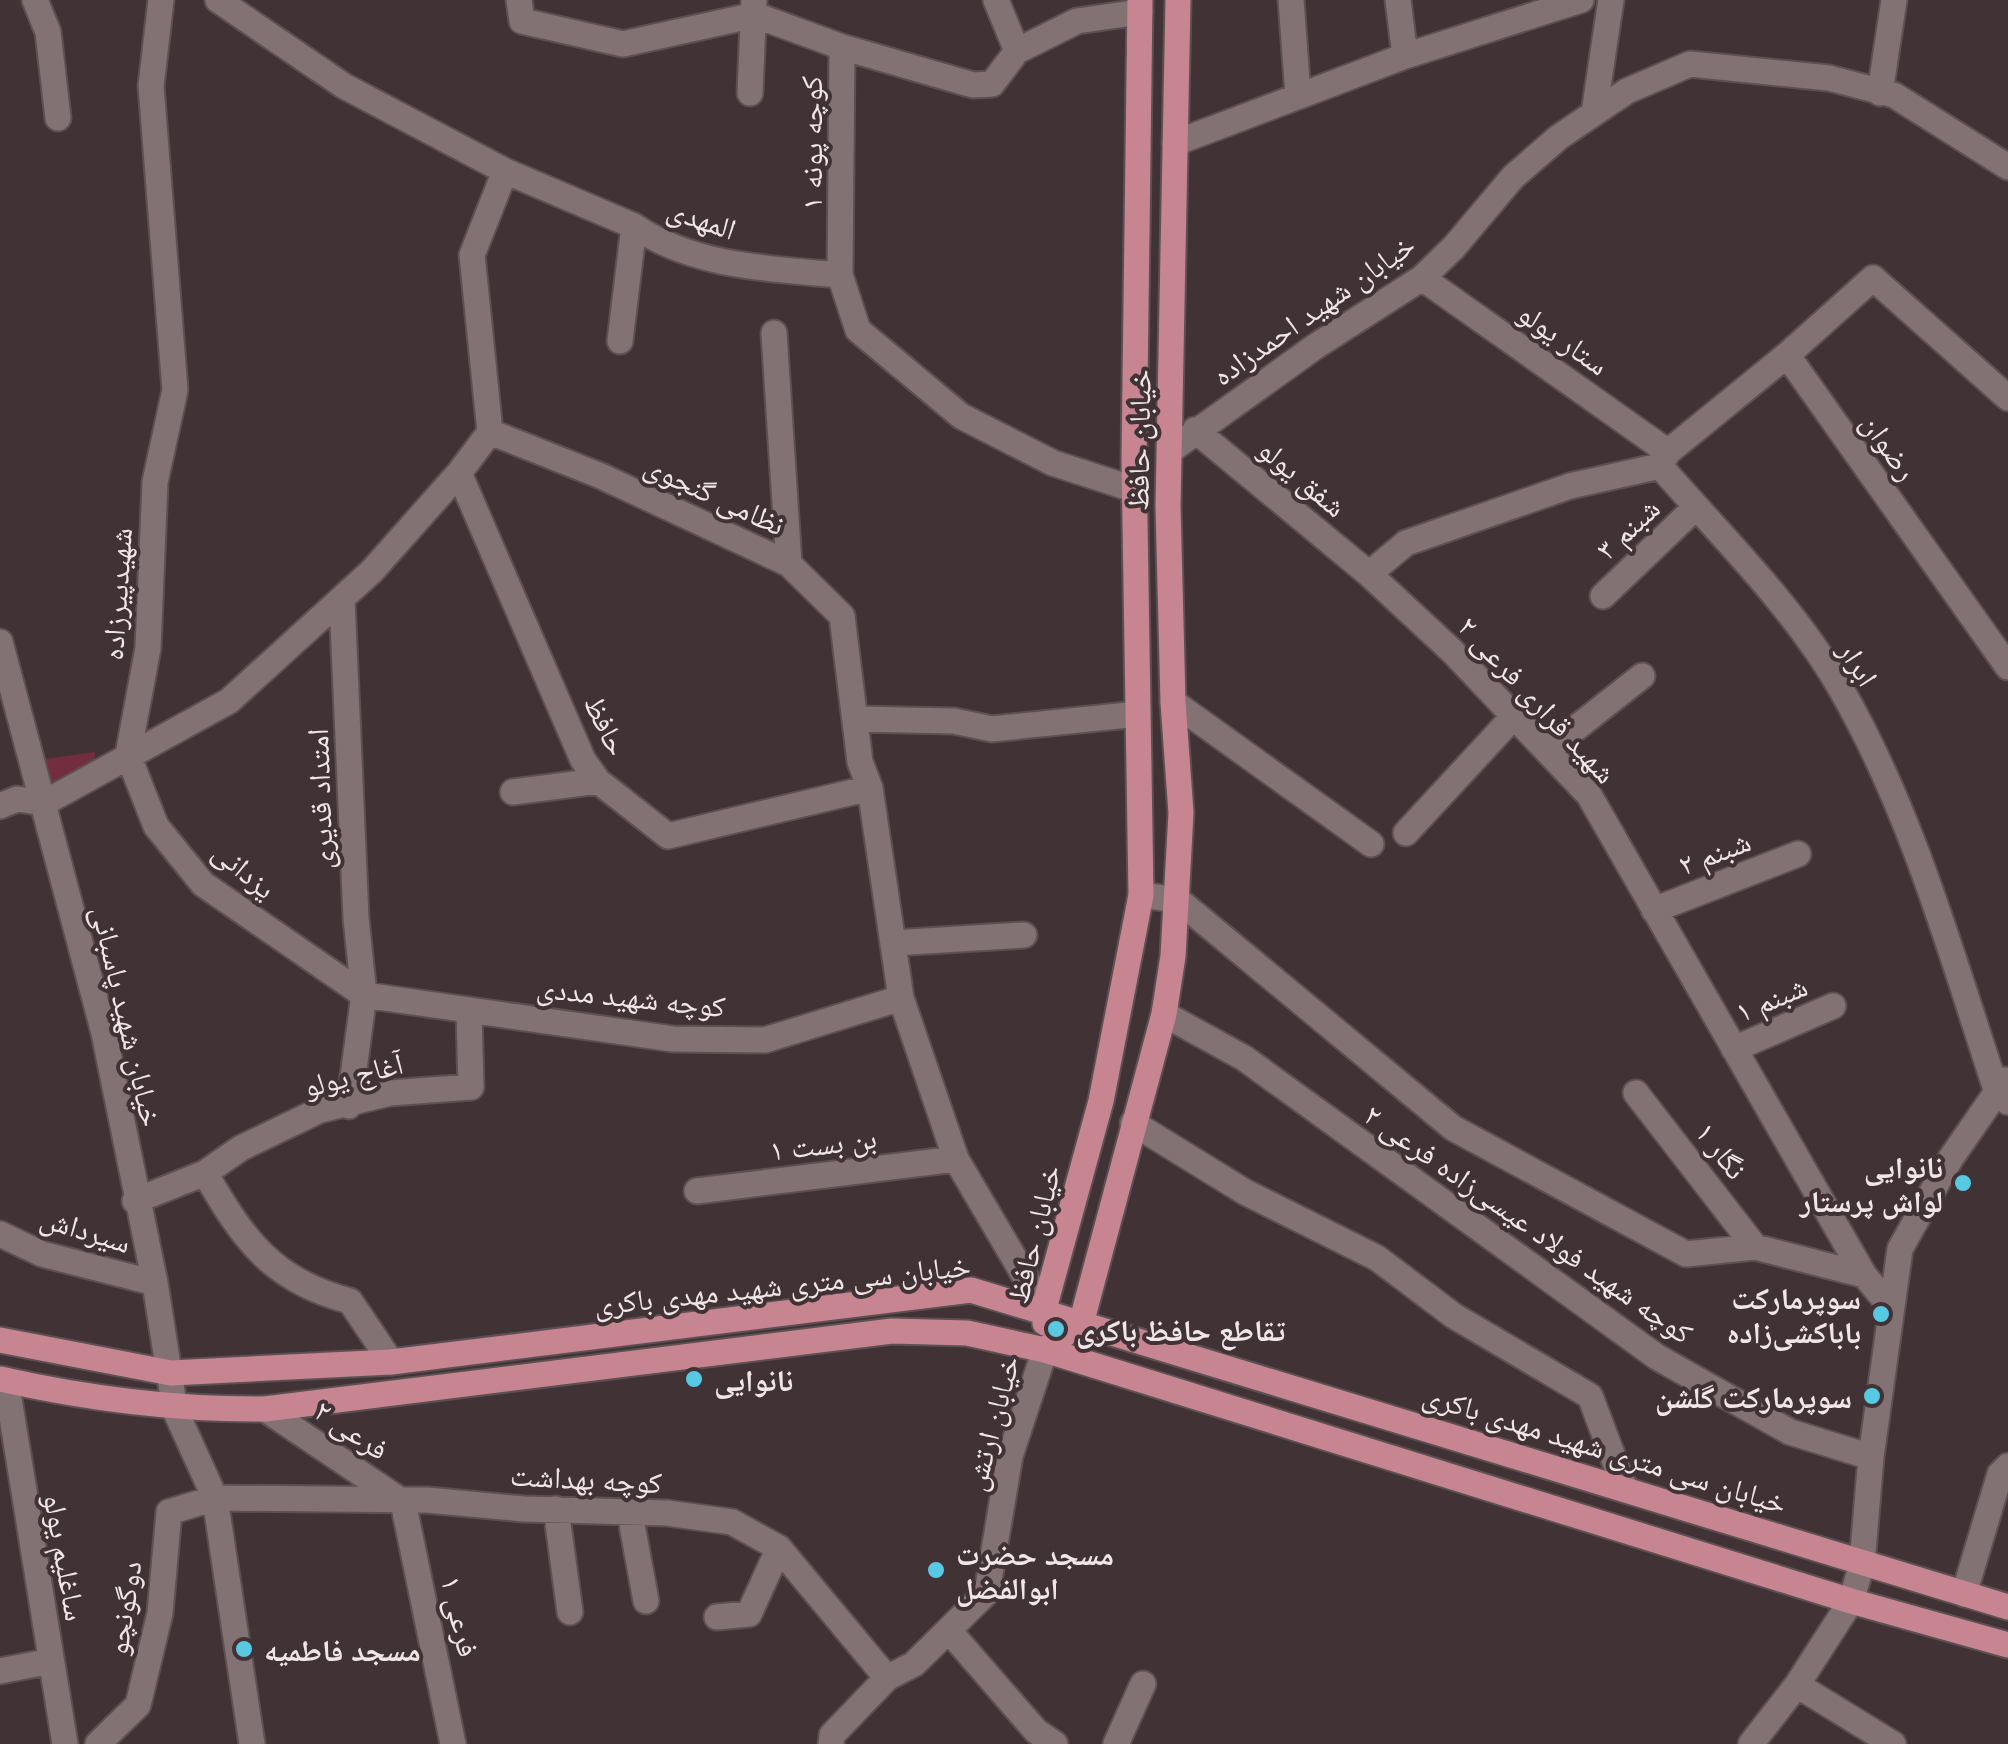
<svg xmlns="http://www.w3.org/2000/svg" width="2008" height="1744" viewBox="0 0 2008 1744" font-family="'Noto Sans','Noto Naskh Arabic',sans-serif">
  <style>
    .green { fill: #722d3e }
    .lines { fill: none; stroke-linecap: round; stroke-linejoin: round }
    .minor-casing { stroke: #5c5052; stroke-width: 29 }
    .major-casing { stroke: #5c5052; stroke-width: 29 }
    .minor { stroke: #827274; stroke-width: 25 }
    .major { stroke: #c78592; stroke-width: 25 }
    .poi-dot { fill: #57c9e2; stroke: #413335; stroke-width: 4 }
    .labels { text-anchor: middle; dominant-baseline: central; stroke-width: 8; stroke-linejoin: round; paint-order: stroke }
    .street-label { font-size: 30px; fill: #f0e6e8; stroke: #413335 }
    .poi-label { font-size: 30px; font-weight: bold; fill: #f0e6e8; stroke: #413335; text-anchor: start }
  </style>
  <rect width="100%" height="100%" fill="#413335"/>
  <path class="green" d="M95,752V767L53,795L44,759Z"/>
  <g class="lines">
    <g class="minor-casing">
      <path id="minor" d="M35,0L48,32L58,118
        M218,0L344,86L505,171L634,226C694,267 771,269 840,275
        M519,0L522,21L623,44L755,15
        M996,0L1017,51L992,84L973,85L842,47L840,275L858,330L961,416L1053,463L1136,490
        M1291,0L1298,95
        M1398,0L1405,56
        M755,15L842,47
        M1017,51L1077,21L1140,12
        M750,93L754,0
        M1880,93L1894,0
        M1594,113L1611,0
        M1175,143L1405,56L1581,0
        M505,171L472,255L490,432L601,476L789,564L842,616L860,762L870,788L901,998
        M1422,278L1668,452
        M774,333L789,564
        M620,341L634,226
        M1787,355L1668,452L1660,466C1722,537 1794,607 1841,689C1913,814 1952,957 1997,1092L2008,1102
        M2008,398L1873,278L1787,355L2008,667
        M1195,430L1369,574
        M490,432L459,473L583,760L598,781L668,836L870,788
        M1171,450L1316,346L1422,278L1454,247L1513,177L1559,137L1627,91L1690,64L1829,78L1894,95L2008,167
        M1660,466L1570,486L1406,543L1369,574L1452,651L1589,795L1864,1275L1891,1307
        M1603,596L1696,507
        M342,600L356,918L364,995L349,1106
        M0,642L104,1033L155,1283L175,1410L215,1498L252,1744
        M1173,702L1371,844
        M855,719L954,721L992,729L1138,714
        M1547,751L1642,676
        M128,755L156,826L203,884L364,995L673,1039L765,1040L901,998L956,1159L1044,1309
        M128,755L148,648L155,482L175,390L151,86L161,0
        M513,792L598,781
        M0,806L17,799L44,803L229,701L372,571L459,473
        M1406,833L1514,716
        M1141,895L1178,900L1453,1128L1686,1254L1755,1247L1864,1275
        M1654,910L1798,854
        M893,943L1024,935
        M1164,1014L1244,1058L1657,1357L1790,1432L1871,1457
        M1734,1049L1833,1006
        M1636,1093L1755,1247
        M1133,1123L1245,1192L1377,1258L1454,1316L1590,1396L1624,1486
        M205,1173C243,1239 272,1281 350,1301L391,1362
        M697,1191L956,1159
        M135,1201L205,1173L241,1148L320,1110L390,1093L471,1087L469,1012
        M0,1234L42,1254L155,1283
        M6,1380L65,1744
        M265,1409L403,1502L453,1744
        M556,1509L570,1612
        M630,1514L646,1601
        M1964,1594L2000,1474L2008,1466
        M717,1617L749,1614L779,1548
        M950,1632L1036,1731L1055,1744
        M0,1671L51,1661
        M1797,1685L1893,1744
        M98,1744L138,1705L160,1613L169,1512L215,1498L427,1500L524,1509L667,1513L732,1522L779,1548L887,1678
        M831,1744L832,1735L887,1678L914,1664L987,1592L1010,1456L1045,1350
        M1116,1744L1143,1684
        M1751,1744L1797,1685L1851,1601L1862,1564L1871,1457L1900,1249L1951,1158L2005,1080"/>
    </g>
    <g class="major-casing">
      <path id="major" d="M1045,1323L1044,1309L1101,1101L1141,895L1134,460L1140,0
        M0,1340L171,1373L391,1362L971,1290L2008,1607
        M1045,1350L1082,1320L1164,1014L1173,956L1181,813L1173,702L1168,506L1178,0
        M0,1379C89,1399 173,1410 265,1409L892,1331L967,1333L1045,1350L1851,1601L2008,1645"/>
    </g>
    <use href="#minor" class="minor"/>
    <use href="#major" class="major"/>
  </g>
  <g class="poi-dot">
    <circle cx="1963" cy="1183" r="10"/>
    <circle cx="1881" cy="1314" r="10"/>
    <circle cx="1056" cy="1329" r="10"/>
    <circle cx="694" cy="1379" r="10"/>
    <circle cx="1872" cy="1396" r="10"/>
    <circle cx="936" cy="1570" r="10"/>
    <circle cx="244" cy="1649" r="10"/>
  </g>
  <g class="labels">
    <g class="street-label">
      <text transform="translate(810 143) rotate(-90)">کوچه پونه ۱</text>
      <text transform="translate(702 218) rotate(19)">المهدی</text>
      <text transform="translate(1313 309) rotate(-35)">خیابان شهید احمدزاده</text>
      <text transform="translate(1564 338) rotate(35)">ستار یولو</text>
      <text transform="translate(1138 440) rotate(-89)">خیابان حافظ</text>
      <text transform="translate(1890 446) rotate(55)">رضوان</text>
      <text transform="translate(1303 477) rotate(40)">شفق یولو</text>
      <text transform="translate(715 494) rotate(25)">نظامی گنجوی</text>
      <text transform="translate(1627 528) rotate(-43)">شبنم ۳</text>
      <text transform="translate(116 594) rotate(-86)">شهیدپیرزاده</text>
      <text transform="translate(1859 663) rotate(58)">ابرار</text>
      <text transform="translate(1538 699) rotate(47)">شهید قراری فرعی ۲</text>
      <text transform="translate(607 725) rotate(64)">حافظ</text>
      <text transform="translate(319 799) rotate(-92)">امتداد قدیری</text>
      <text transform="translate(1714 852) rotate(-21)">شبنم ۲</text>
      <text transform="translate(245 869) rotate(40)">یزدانی</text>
      <text transform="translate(631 996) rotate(6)">کوچه شهید مددی</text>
      <text transform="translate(1771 998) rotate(-23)">شبنم ۱</text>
      <text transform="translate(128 1016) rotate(77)">خیابان شهید پاسبانی</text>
      <text transform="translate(353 1074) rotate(-14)">آغاج یولو</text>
      <text transform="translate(823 1143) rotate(-7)">بن بست ۱</text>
      <text transform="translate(1722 1150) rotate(52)">نگار ۱</text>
      <text transform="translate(1529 1223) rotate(35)">کوچه شهید فولاد عیسی‌زاده فرعی ۲</text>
      <text transform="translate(86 1229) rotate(17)">سیرداش</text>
      <text transform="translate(1033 1234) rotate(-76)">خیابان حافظ</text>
      <text transform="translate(782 1284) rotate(-6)">خیابان سی متری شهید مهدی باکری</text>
      <text transform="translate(991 1423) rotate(-75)">خیابان ارتش</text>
      <text transform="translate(352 1429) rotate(34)">فرعی ۲</text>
      <text transform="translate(1605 1448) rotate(17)">خیابان سی متری شهید مهدی باکری</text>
      <text transform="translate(586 1478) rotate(3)">کوچه بهداشت</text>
      <text transform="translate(66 1557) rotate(80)">ساغلیم یولو</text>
      <text transform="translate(123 1608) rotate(-81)">دوگونچو</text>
      <text transform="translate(461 1616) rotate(77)">فرعی ۱</text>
    </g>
    <g class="poi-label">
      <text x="1943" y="1166" text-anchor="end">نانوایی<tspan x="1943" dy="34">لواش پرستار</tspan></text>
      <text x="1861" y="1297" text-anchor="end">سوپرمارکت<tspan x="1861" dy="34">باباکشی‌زاده</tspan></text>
      <text x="1076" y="1329">تقاطع حافظ باکری</text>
      <text x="714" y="1379">نانوایی</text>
      <text x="1852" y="1396" text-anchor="end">سوپرمارکت گلشن</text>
      <text x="956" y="1553">مسجد حضرت<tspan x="956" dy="34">ابوالفضل</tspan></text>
      <text x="264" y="1649">مسجد فاطمیه</text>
    </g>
  </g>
</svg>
